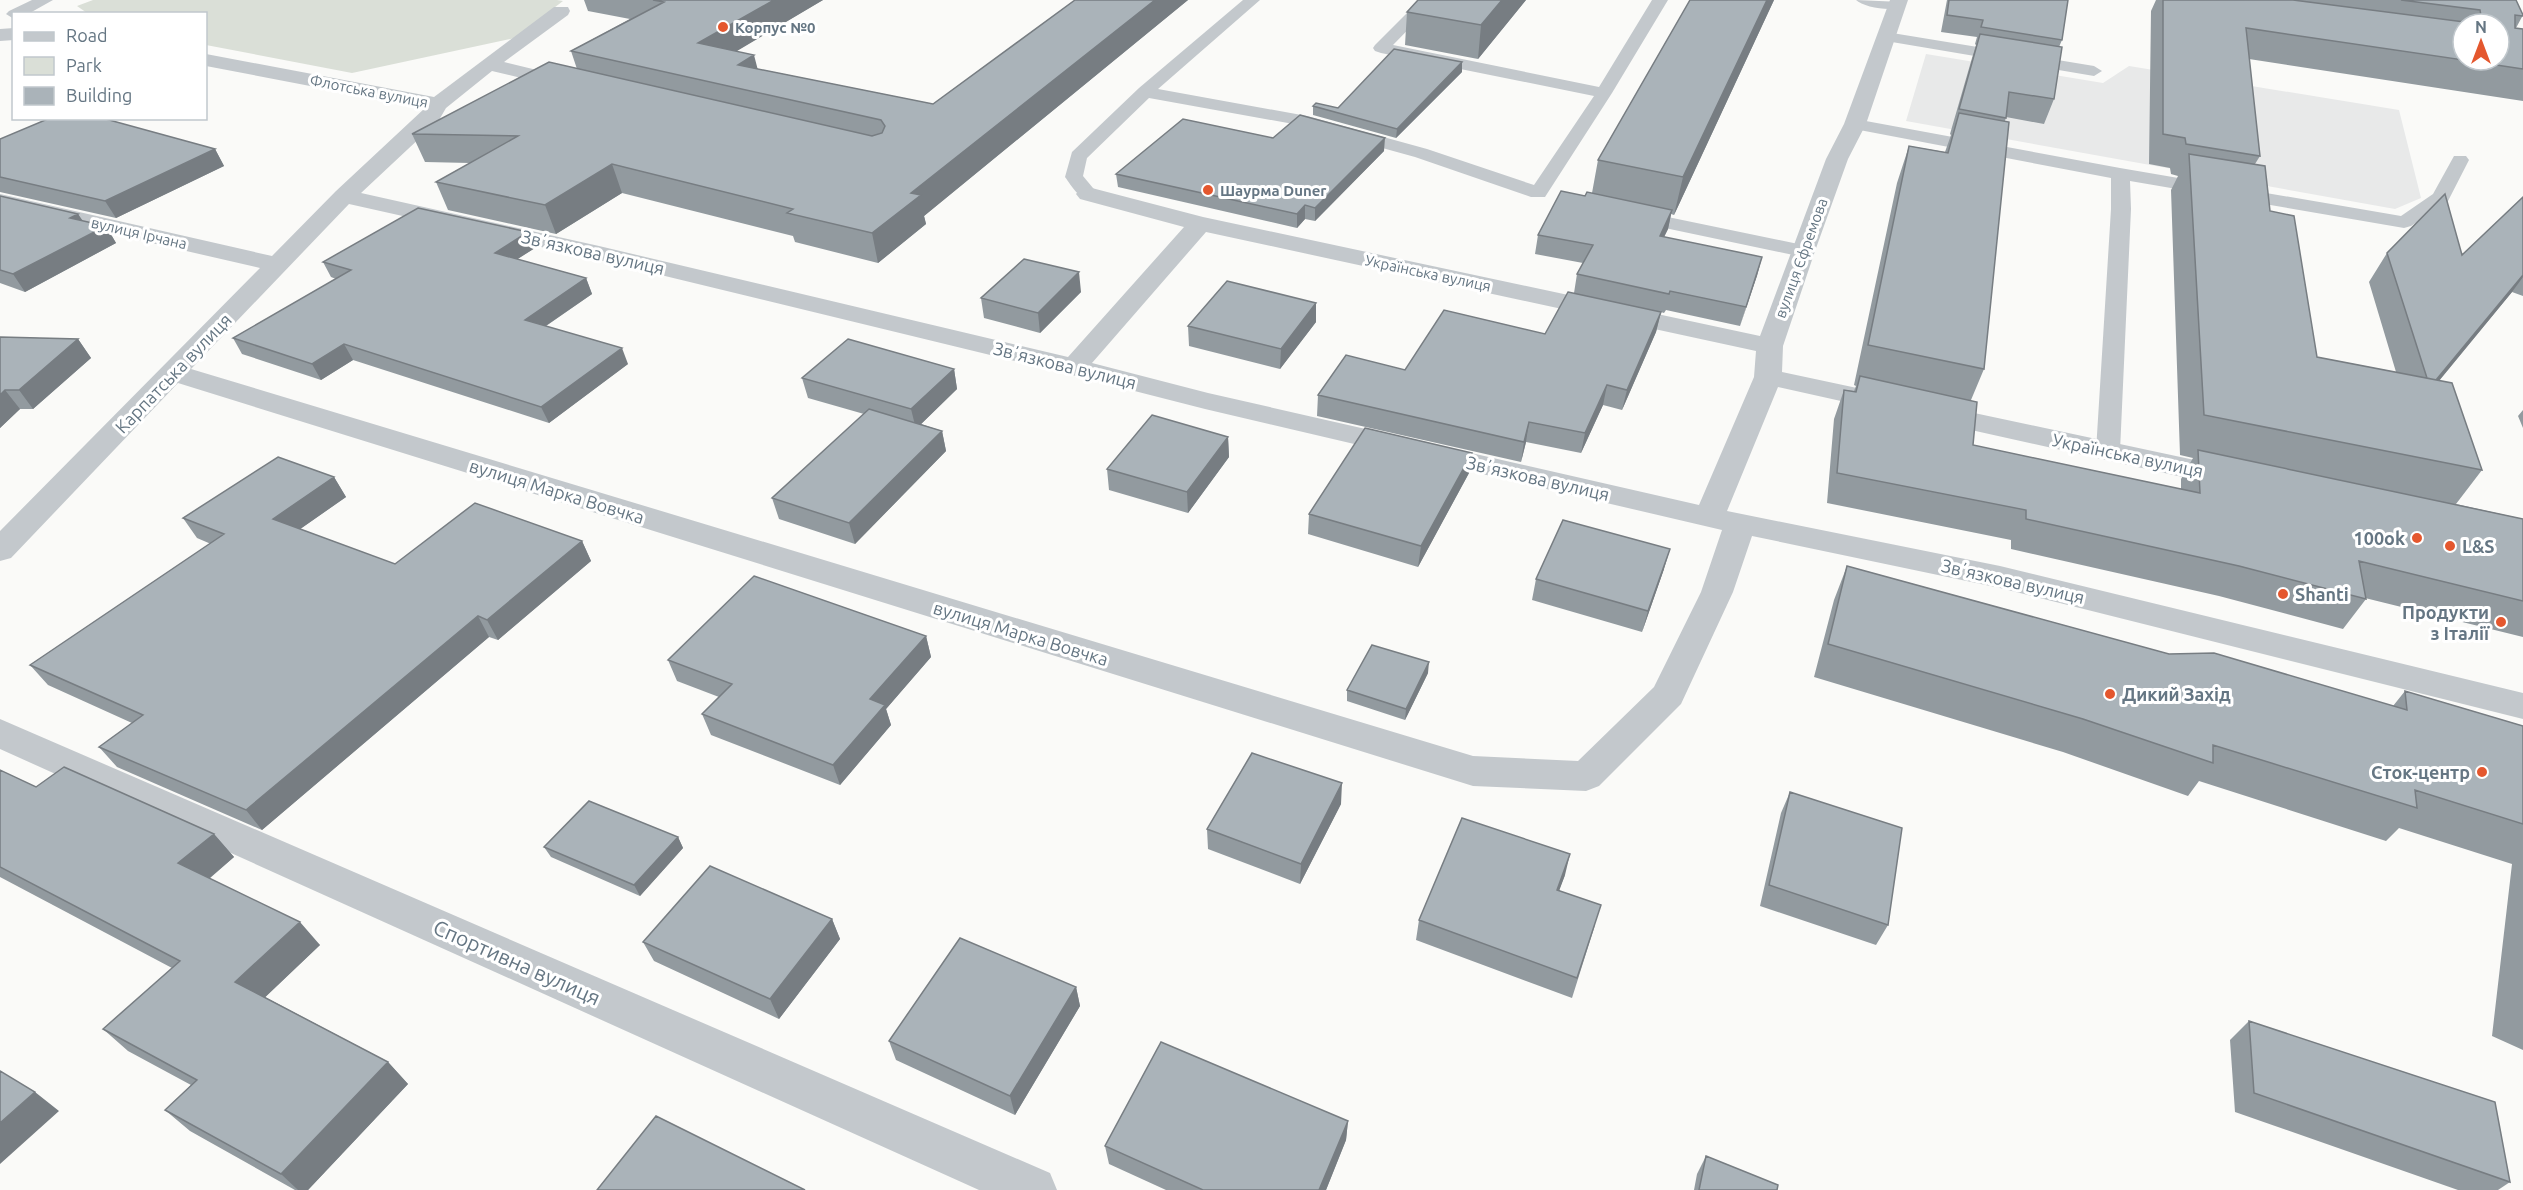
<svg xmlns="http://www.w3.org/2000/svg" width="2523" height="1190" viewBox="0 0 2523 1190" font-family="Ubuntu,sans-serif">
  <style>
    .built { fill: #e8e9e9 }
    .green { fill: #dadfd7 }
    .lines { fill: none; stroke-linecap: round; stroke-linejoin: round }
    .service { fill: #c3c8cc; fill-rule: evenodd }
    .minor { fill: #c3c8cc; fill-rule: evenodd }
    .wall { fill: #929a9f }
    .shaded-wall { fill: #777d82 }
    .building { fill: #aab3b9; stroke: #777d82; stroke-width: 1.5 }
    .poi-dot { fill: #e4572e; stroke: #fff; stroke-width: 2 }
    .labels { text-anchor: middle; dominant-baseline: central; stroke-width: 6; stroke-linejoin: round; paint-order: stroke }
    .far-poi-label { font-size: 15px; font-weight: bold; fill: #657683; stroke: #fff; text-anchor: start }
    .far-street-label { font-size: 15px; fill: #657683; stroke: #fff }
    .street-label { font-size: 18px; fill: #657683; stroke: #fff }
    .poi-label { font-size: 18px; font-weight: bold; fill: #657683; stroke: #fff; text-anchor: end }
    .near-street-label { font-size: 21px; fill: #657683; stroke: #fff }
  </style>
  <rect width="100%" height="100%" fill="#fafaf8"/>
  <path class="built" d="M1926,54L2103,83L2129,66L2399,110L2421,198L2395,209L1906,121Z"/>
  <path class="green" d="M93,0H557L563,1L515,38L352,73L206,45V14L87,13L77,6Z"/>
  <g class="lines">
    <path class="service" d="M32,0H53L28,14H14V19L6,14L9,11Z
      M1243,0H1260L1158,89L1307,116L1427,149L1534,185L1594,96L1381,53L1375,51L1373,48L1375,45L1420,0H1437L1393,45L1599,87L1652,0H1668L1612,93L1545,197H1531L1415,157L1299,125L1149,98L1087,158L1083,176L1098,194L1095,198C1080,202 1073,188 1065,177L1072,152L1139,88Z
      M1856,0L1902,2L1905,5C1897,13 1864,8 1856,0Z
      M1886,32L2094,66L2102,71L2094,76L1880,40L1878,37Z
      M1855,119L2120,168L2401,216L2433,194L2454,156H2466L2469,160L2448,201L2411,226L2404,228L2130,181L2131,209L2120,451L2117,456L2108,458L2099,456L2096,451L2111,209V178L1849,128L1846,124L1849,120Z
      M1634,210L1803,245L1810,247L1813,251L1810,255L1803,257L1627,220L1624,216L1627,212Z"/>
    <path class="minor" d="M1890,0H1908L1866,124L1848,159L1815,251L1783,346L1782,372L2232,468L2243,471L2247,478L2243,485L2232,488L1778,387L1727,511L2000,566L2523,693V719L2000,588L1752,536L1733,592L1681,704L1599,786L1586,791L1473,786L178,383L11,558L0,561V531L260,268L0,208V194L272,256L336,191L425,108L206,66V54L434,97L554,7H568L570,11L568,15L504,62L578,80L581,84L578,88L571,90L492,71L446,108L439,120L361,193L599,246L1068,357L1184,227L1080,199L1076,194L1080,189L1088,187L1203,217L1760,336L1826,159L1844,124ZM349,204L599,260L1068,374L1205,409L1722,530L1701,592L1654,687L1578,761L1473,756L191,369ZM1206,232L1756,351L1754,377L1699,505L1208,393L1092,363Z
      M14,28V40L0,41V29Z
      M0,719L1050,1173L1057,1190H979L0,749Z"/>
  </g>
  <path class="wall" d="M584,0H823L736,51L758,69L933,104L1075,0H1188L924,216L926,224L878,263L795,242L793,236L622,193L556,234L448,210L436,182L470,163L425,162L412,134L577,69L571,51L630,19L588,11Z
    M1526,0L1478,59L1405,45L1407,12Z
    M1690,0H1774L1674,215L1671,214L1668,229L1664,237L1762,257L1740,326L1666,310L1664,313L1661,312L1656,332L1622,410L1603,405L1581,453L1526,442L1521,462L1317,416L1318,395L1405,370L1545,334L1574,293L1577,274L1583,263L1535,254L1538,235L1585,196L1592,193L1598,160Z
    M1947,0H2068L2062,40L2059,47L2054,99L2044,124L2006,117L2005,121L1984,369L1971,400L1973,445L2181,489V479L2193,458L2180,455L2171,190L2178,176L2171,174L2170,168L2149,164L2151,11L2156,0H2516L2523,15L2516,28L2523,69V101L2249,59L2260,156L2255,164L2317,357L2396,372L2369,282L2387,253L2462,255L2523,197V296L2512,292L2439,381L2482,470L2456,504L2523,519V637L2365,598L2366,599L2343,629L2219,596L2011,549V540L1827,503L1834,419L1844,390L1854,391L1856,386L1854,385L1897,183L1909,146L1945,152L1951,135L1950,134L1972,58L1976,45L1975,44L1977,37L1941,32Z
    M1462,72L1396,138L1313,115V106L1338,108Z
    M1273,138L1384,151L1315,221L1305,219L1297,228L1118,187L1116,174Z
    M0,139L215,149L224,166L116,218L0,192Z
    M0,196L78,214L83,221L106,226L116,243L25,292L0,283Z
    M528,232L535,248L517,259L586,278L592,294L546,326L628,364L549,423L353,360L321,380L242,354L233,338L336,279L331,277L323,262Z
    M1081,292L1040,333L984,318L981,298Z
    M1316,303V322L1280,369L1189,346L1188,326Z
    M0,337L78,339L91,358L33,409H20L0,428Z
    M954,369L957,389L921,424L942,431L946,451L855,544L779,519L772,498L864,414L808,398L802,378Z
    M2523,410V428L2518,416Z
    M1228,437L1229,457L1188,513L1109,490L1107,469Z
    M1469,473L1418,567L1308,534L1309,514Z
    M334,477L346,497L300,529L395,564L582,541L591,561L498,640L489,637L262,830L117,767L99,747L132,723L48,685L30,665L211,544L197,538L183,518Z
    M1847,566L2169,654L2393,706L2405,691L2523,726V1050L2492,1036L2512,864L2399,828L2386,841L2199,781L2188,796L2063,752L1814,677L1834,600Z
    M1664,569L1642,632L1532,600L1536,579Z
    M926,636L931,657L886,709L891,725L840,785L711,735L702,714L719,697L677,681L668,660Z
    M1428,673L1405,720L1347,701V690Z
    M0,770L36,787L214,834L234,857L209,879L320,945L265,997L388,1062L408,1084L308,1190H295L190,1131L165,1110L191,1085L128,1051L103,1029L172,968L0,877Z
    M1790,792L1888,925L1876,945L1760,906L1781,813Z
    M1341,804L1300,884L1208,849L1207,829Z
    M678,837L683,848L640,896L551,857L544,847Z
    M1565,875L1559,890L1595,925L1572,998L1416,940L1419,920Z
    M832,919L840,939L779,1019L654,961L643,942Z
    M1076,987L1080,1006L1015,1115L896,1060L889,1041Z
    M2249,1021L2510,1182L2498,1190H2458L2235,1112L2230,1040Z
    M1348,1121L1346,1140L1326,1190H1166L1109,1164L1105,1146Z
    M1706,1156L1777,1190H1694L1697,1174Z"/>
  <path class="shaded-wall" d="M774,0H823L705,70L698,43Z
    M1155,0H1188L924,216L926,224L878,263L872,233L911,193Z
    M1502,0H1526L1478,59L1481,25Z
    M1767,0H1774L1674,215L1683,177Z
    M754,55L761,82L738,65Z
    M1462,62V72L1396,138L1397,129Z
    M1385,138L1384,151L1315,221V208Z
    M215,149L224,166L116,218L105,201Z
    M612,164L622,193L556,234L545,205Z
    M1305,205V219L1297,228V214Z
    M1672,210L1668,229L1655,255L1660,236Z
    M78,214L89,231L70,218Z
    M106,226L116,243L25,292L13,274Z
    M528,232L535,248L502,269L495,253Z
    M1762,257L1757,276L1740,326L1746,307Z
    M1079,272L1081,292L1040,333L1038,313Z
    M2523,275V277L2512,292L2409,417L2430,387Z
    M586,278L592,294L531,336L525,320Z
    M1316,303V322L1280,369L1281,349Z
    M1661,312L1656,332L1622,410L1627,390Z
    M78,339L91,358L33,409L19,390Z
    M344,344L353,360L321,380L312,364Z
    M622,348L628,364L549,423L541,407Z
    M954,369L957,389L916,429L911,409Z
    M1607,385L1603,405L1581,453L1585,433Z
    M5,390L20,409L0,428V395Z
    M1529,422L1526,442L1521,462L1524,442Z
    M942,431L946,451L855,544L849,523Z
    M1228,437L1229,457L1188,513L1187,492Z
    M1472,453L1469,473L1418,567L1421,546Z
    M334,477L346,497L286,539L273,519Z
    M582,541L591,561L498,640L487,620Z
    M1670,549L1664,569L1642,632L1648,611Z
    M478,616L489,637L262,830L246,810Z
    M926,636L931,657L886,709L891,725L840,785L833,765L870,699Z
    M1429,662L1428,673L1405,720L1406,709Z
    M1342,783L1341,804L1300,884L1301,864Z
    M214,834L234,857L199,887L178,863Z
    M678,837L683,848L640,896L634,885Z
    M1570,854L1565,875L1552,910L1557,890Z
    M832,919L840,939L779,1019L770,999Z
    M300,922L320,945L257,1005L235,982Z
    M1076,987L1080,1006L1015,1115L1010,1096Z
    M388,1062L408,1084L308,1190H298L281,1174Z
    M35,1092L59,1111L0,1164V1123Z
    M1348,1121L1346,1140L1326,1190H1319Z"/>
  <path class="building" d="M653,0H774L698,43L754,55L738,65L933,104L1075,0H1155L911,193L921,195L872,233L787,213L793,209L612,164L545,205L436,182L518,136L412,134L549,62L872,136L882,133L885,126L881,120L571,51L664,2Z
    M1418,0H1502L1481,25L1407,12Z
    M1690,0H1767L1683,177L1598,160Z
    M1949,0H2068L2062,40L1981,27L1983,20L1947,15Z
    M2163,0H2293L2480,24L2482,22L2480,10L2401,0H2516L2523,15V16L2515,15V28L2523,29V69L2463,60H2499V24H2463V60L2246,28L2260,156L2186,144L2185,138L2163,134Z
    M1980,34L2062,47L2054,99L2009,92L2006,118L1959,109Z
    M1394,49L1462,62L1397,129L1313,106L1316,103L1338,108Z
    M1959,113L2009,122L1984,369L1868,345L1909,146L1948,153Z
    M1300,115L1385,138L1315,208L1305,205L1297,214L1116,174L1183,119L1273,138Z
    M50,118H102L215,149L105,201L0,177V139Z
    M2189,154L2265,166L2270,211L2294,216L2317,357L2452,383L2482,470L2204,415Z
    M1561,191L1585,196L1587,192L1672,210L1660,236L1762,257L1746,307L1670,291L1669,294L1577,274L1593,245L1538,235Z
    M2445,194L2462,255L2523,197V275L2436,380L2427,378L2387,253Z
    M0,196L78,214L70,218L106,226L13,274L0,270Z
    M418,208L528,232L495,253L586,278L525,320L622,348L541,407L344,344L312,364L233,338L351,270L323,262Z
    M1024,259L1079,272L1038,313L981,298Z
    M1227,281L1316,303L1281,349L1188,326Z
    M1568,292L1661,312L1627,390L1607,385L1585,433L1529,422L1524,442L1318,395L1346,355L1405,370L1444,310L1545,334Z
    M0,337L78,339L19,390H5L0,395Z
    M848,339L954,369L911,409L802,378Z
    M1860,376L1977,402L1973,445L2200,493L2198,450L2523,519V601L2359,561L2366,599L2239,566L2026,519V510L1837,473L1844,390L1856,392Z
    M869,409L942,431L849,523L772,498Z
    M1152,415L1228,437L1187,492L1107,469Z
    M1365,428L1472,453L1421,546L1309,514Z
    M278,457L334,477L273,519L395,564L475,503L582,541L487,620L478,616L246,810L99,747L143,715L30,665L224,534L183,518Z
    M1563,520L1670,549L1648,611L1536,579Z
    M1847,566L2169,654L2214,653L2407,710L2405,691L2523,726V824L2415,790L2417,808L2213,745V763L2083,719L1828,644Z
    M754,576L926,636L870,699L885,705L833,765L702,714L732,684L668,660Z
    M1372,645L1429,662L1406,709L1347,690Z
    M1252,753L1342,783L1301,864L1207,829Z
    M64,767L214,834L178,863L300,922L235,982L388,1062L281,1174L165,1110L197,1080L103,1029L180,961L0,867V770L36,787Z
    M1790,792L1902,828L1888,925L1769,885Z
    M589,801L678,837L634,885L544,847Z
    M1462,818L1570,854L1557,890L1601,905L1577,978L1419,920Z
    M710,866L832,919L770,999L643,942Z
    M960,938L1076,987L1010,1096L889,1041Z
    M2249,1021L2495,1102L2510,1182L2254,1093Z
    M1161,1042L1348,1121L1319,1190H1203L1105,1146Z
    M0,1071L35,1092L0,1123Z
    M656,1116L805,1190H597Z
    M1706,1156L1778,1185L1777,1190H1699Z"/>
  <g class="poi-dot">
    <circle cx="723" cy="27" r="6"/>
    <circle cx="1208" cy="190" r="6"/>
    <circle cx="2417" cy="538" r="6"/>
    <circle cx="2450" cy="546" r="6"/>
    <circle cx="2283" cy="594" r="6"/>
    <circle cx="2501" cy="622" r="6"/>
    <circle cx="2110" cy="694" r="6"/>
    <circle cx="2482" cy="772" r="6"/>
  </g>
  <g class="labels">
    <g class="far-poi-label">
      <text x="735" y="27">Корпус №0</text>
      <text x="1220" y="190">Шаурма Duner</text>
    </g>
    <g class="far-street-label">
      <text transform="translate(369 91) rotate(11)">Флотська вулиця</text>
      <text transform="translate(139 233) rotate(13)">вулиця Ірчана</text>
      <text transform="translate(1801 258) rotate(-70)">вулиця Єфремова</text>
      <text transform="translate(1428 273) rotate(12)">Українська вулиця</text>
    </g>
    <g class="street-label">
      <text transform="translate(593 252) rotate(13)">Звʼязкова вулиця</text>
      <text transform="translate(1065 365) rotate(14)">Звʼязкова вулиця</text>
      <text transform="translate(173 373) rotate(-46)">Карпатська вулиця</text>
      <text transform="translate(2128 455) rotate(12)">Українська вулиця</text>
      <text transform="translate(1538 478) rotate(13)">Звʼязкова вулиця</text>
      <text transform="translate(557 491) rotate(17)">вулиця Марка Вовчка</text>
      <text transform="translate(2013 581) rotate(13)">Звʼязкова вулиця</text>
      <text transform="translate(1021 633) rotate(17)">вулиця Марка Вовчка</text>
    </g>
    <g class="poi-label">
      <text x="2405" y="538">100ok</text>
      <text x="2462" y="546" text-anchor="start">L&amp;S</text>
      <text x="2295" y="594" text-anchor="start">Shanti</text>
      <text x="2489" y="612">Продукти<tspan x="2489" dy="21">з Італії</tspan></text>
      <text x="2122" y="694" text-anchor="start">Дикий Захід</text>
      <text x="2470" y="772">Сток-центр</text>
    </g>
    <g class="near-street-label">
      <text transform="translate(517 962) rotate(24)">Спортивна вулиця</text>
    </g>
  </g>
  <rect x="12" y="12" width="195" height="108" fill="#ffffff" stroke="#c1c8cd" stroke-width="1.5"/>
  <rect x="24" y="32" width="30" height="9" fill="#c3c8cc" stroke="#c1c8cd" stroke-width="1.5"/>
  <text x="66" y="42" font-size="18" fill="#657683">Road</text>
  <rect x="24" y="57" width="30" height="18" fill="#dadfd7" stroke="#c1c8cd" stroke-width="1.5"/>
  <text x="66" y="72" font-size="18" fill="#657683">Park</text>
  <rect x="24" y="87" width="30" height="18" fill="#aab3b9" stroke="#c1c8cd" stroke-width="1.5"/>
  <text x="66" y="102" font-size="18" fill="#657683">Building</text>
  <g transform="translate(2481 42)"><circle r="28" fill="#ffffff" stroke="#c1c8cd" stroke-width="1.5"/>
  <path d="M0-4.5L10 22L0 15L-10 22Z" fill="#e4572e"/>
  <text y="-9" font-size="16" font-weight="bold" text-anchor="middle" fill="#657683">N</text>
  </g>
</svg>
